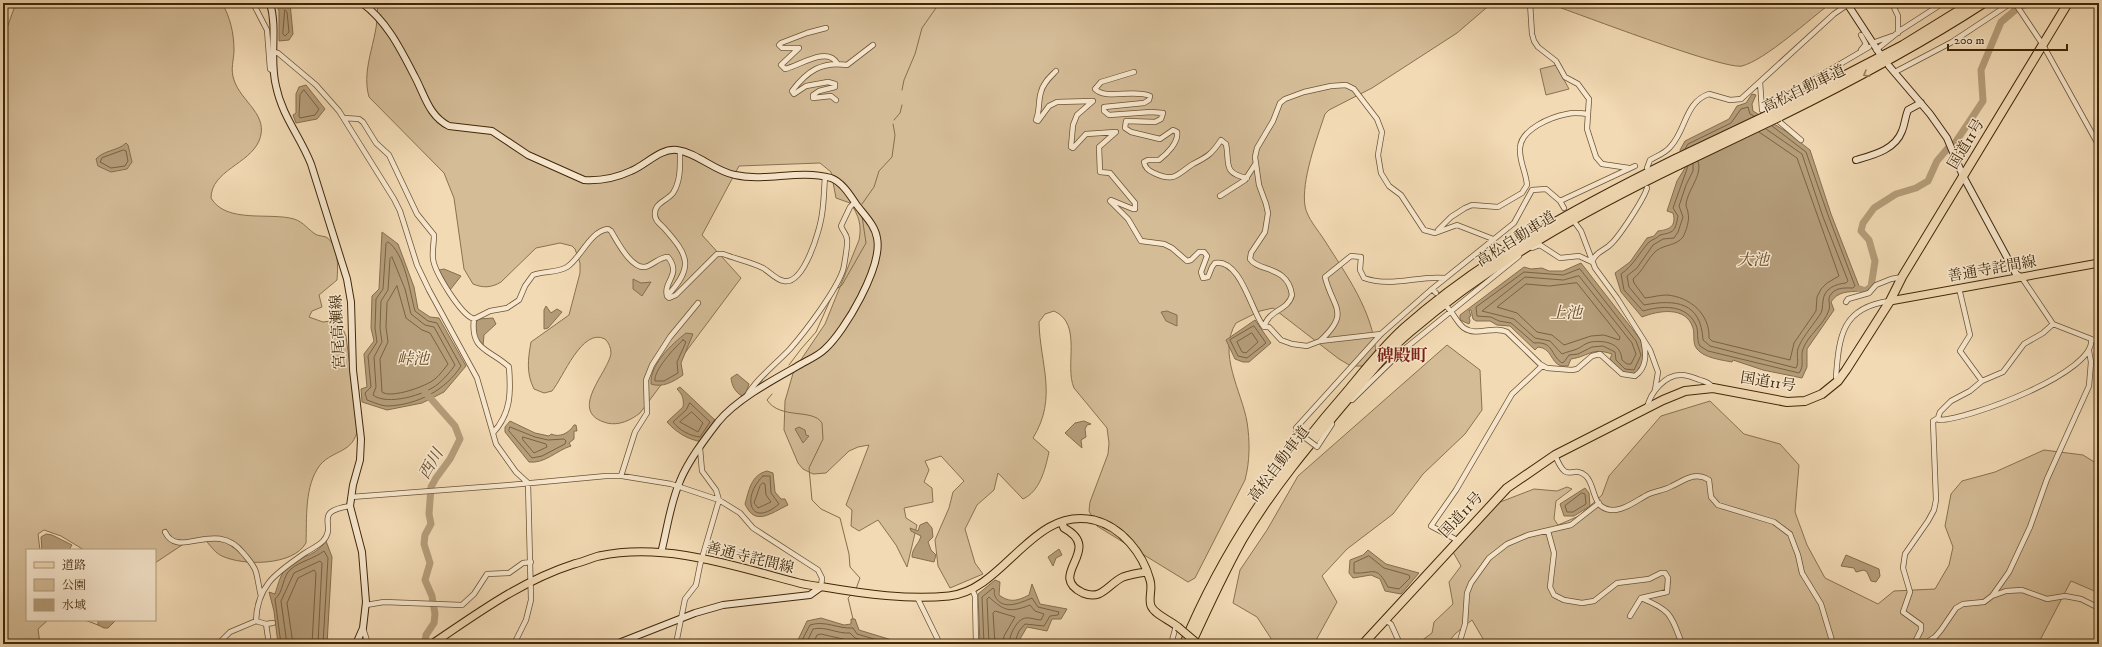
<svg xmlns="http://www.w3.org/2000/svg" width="2102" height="647" viewBox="0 0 2102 647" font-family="'IM FELL DW Pica','Noto Serif JP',serif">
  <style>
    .green { fill: #d4bc97; stroke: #8a7250 }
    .water { fill: #b59d7a; stroke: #866e4c }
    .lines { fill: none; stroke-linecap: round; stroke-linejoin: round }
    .shore { stroke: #7a6241; stroke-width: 1 }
    .stream { stroke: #866e4c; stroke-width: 1 }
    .river { stroke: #b59d7a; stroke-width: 7 }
    .street-casing { stroke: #6c5433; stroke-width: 6 }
    .secondary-casing { stroke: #402708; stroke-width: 8 }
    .primary-casing { stroke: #402708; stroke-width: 9 }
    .highway-casing { stroke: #402708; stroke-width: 10 }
    .street { stroke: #f7e7ce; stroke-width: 4.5 }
    .secondary { stroke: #f7e7ce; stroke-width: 6 }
    .primary { stroke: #f2dab4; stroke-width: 7 }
    .highway { stroke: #f2dab4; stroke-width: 8 }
    .street-bridge-casing { stroke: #6c5433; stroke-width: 6; stroke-linecap: butt }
    .primary-bridge-casing { stroke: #402708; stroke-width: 9; stroke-linecap: butt }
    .highway-bridge-casing { stroke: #402708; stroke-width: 10; stroke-linecap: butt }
    .street-bridge { stroke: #f7e7ce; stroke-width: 4.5 }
    .primary-bridge { stroke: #f2dab4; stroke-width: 7 }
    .highway-bridge { stroke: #f2dab4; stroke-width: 8 }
    .oneway { stroke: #99805e }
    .labels { text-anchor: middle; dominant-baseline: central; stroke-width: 3; stroke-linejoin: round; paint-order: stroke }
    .street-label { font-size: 15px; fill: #402708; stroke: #f7e7ce }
    .water-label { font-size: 16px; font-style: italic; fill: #634a2a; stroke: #f7e7ce }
    .quarter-label { font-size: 17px; font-weight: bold; fill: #7a1f14; stroke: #f7e7ce }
  </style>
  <rect width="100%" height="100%" fill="#f2dab4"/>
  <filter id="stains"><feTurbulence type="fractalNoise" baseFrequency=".005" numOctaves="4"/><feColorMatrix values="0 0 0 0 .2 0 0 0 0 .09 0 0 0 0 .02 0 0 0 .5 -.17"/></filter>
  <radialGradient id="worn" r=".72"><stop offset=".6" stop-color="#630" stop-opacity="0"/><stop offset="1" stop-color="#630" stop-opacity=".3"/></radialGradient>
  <path class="green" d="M16,3H222C230,17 234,33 234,50C234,60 230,69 234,80C241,102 270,115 259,141C249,164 211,171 211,198C226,224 270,212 294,219C304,222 309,231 317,235C320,236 323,236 326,237C339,245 338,267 337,280L319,295L322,307L312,311L309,317L323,322L339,320L346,336L358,428C353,454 334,449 320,465C304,486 307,519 306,543C293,566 243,566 222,556C215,553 211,546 206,541H188L155,563V550H84L61,536L44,530L38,534L40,550H27V620H48L38,629L40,644L3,643V39Z
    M377,3H1492L1457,33L1372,88L1329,110L1325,114C1317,138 1301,181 1305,206C1307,218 1318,230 1325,241C1347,276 1373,311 1376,354L1365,366H1351L1339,359L1273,308L1260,311L1236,323C1217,353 1242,392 1247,422C1250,441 1250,461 1245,480L1195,578L1188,582L1097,526L1089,511L1090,502L1108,454L1109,443L1107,428L1074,388C1064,365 1083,324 1054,311L1045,314L1039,322C1040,365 1058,397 1033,438L1049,452C1045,470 1040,491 1023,499L998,473L994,490L977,505L965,529L975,563L983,574L950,588L938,566L935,540L949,508L953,492L964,481L941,456L925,461L929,470L924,482L932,488L933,502L904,508L906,518L917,525L907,567L896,545L878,520L859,531L851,526L852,510L846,505L869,445L858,447L849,451L826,473L813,474L803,469L798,463L784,430L785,401L794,370L825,324L859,240C862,226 859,215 850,203L836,198L831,172L820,163L739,166L702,235L741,278L640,413C631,420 619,426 607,423C566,412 609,372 611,353C611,348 609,343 605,339C582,327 563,378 552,391L544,393L534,389C526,373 528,359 531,342L569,315L580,273V263L575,249L572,246L560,243L536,248L501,282C491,288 483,288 473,284L464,269L454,198L444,173L369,97C360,66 381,35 377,3Z
    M1555,3H1831C1810,19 1765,60 1742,66C1725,70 1587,17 1561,8Z
    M1556,65L1569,89L1546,95L1540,69Z
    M1447,345L1480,370L1482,410L1465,434L1423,474L1393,514L1347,549L1322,576L1337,602L1315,642L1272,640L1257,617L1233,603L1240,570L1267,530L1298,476Z
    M1710,401L1744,434L1780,444L1799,465L1795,512L1807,545L1825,578L1878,604L1894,591L1935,589L1949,565L1953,547L1945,526L1951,494L1962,481L1995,472L2044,450L2083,455L2099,465V593L2071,581L2038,644H1486L1472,620L1455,634L1447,644H1417L1432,633L1434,622L1453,604L1449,582L1461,566L1453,552L1495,504L1534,489L1557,491L1567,487L1572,489L1556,501L1554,519L1558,525L1579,516L1602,495L1609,476L1661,416Z"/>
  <path class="water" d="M276,3H290L293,34L289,40L279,41V11Z
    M306,85L325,109L317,119L296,123L293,115L296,113V94L299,87Z
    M1752,94L1756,95L1752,104L1753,111L1787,132L1810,150L1831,214L1859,286L1860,291C1848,292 1838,291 1831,302L1834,310L1807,349V367L1802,378L1763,370L1733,360L1732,362C1722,360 1704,358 1697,349C1692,343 1695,335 1693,328C1686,305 1657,311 1642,317L1621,292L1615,273L1630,262L1647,238L1654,236L1658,231C1668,230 1677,227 1673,213L1667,211L1677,181L1685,168L1680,150L1685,141L1729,119L1737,106L1746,103Z
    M126,143L128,145L132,162L127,169L111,172L98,166L96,159C104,150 118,151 126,143Z
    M382,232L398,244L414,287L418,309L430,317L439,318L466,366L444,392L422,403L387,410L362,402L361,389L367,387L364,354L374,341L371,328L372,296L379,289Z
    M1581,263L1640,339C1652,368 1630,390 1610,359L1612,354C1591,347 1590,356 1571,359L1568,366H1561C1550,362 1552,348 1538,347L1535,350L1510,326L1497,325L1490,321H1476L1473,319L1471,310H1469L1471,316L1469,317L1470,321L1469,324L1460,320V315L1524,267L1531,269L1542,268L1549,271H1563Z
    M444,269L461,276L450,290L439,270Z
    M633,279L641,283L651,282L642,296L633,289Z
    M546,306L551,313L557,309L562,312L548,328L544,329V310Z
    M1167,311L1177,315V326L1166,321L1161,312Z
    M493,318L496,324L484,335L483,346L476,339L475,323L479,319Z
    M1255,320L1271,343L1249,362H1243L1235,359L1226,340Z
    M686,333L693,334L681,363L683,375C673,382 662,388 651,384C650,364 672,344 686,333Z
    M737,374L749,384L745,395L742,396C735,392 732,386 731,378Z
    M680,387L716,421L702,442C687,439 677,433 667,422L683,407C684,400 683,395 677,389Z
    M510,421L535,433L549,436L551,434C560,438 569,433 574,425H576L577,431H574V439L569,443L571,446C557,450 545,464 529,462L505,432V427Z
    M1084,421L1091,424L1087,425L1085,429L1086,437L1081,440L1082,448L1065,433L1075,423Z
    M799,427L805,430L806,435L809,436L803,443L795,429Z
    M767,471L773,473L775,492L781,499H785L788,505C771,513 755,527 745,504C749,490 751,475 767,471Z
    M1585,488L1589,493L1590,506L1574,516H1564L1560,504Z
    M927,522L932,528L933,537L928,542L931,550L936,555L934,562L912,557C912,548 919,544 921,536L911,531L910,528L918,531L920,525Z
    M46,534L52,535L72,545L69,550H42L41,537Z
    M326,541L332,557L327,644H278L274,611L269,592L275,594C278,585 281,571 289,565C303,554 312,559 326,541Z
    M1059,549L1062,555L1056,558L1053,566L1048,557Z
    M1368,550L1386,564L1419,573L1401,594L1385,591L1380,579L1371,575L1353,578L1349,573L1350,560L1363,555Z
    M1846,555L1879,569L1880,576L1876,582L1871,581L1867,572L1864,570L1856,572L1854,568L1841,566Z
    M995,580L1000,582L999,595C1010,603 1017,601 1029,595L1032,584L1040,604L1067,609L1061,619H1052L1047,631L1027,627L1017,644H980L978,594Z
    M821,618L844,625L851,624V619H855L859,630L905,644H796L807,621Z
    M98,620H116L108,628H104L98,625Z"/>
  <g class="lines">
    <path class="shore" d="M285,10L287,12L289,32L285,36L283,34Z
      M304,90L319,109L315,115L300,118L299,116L300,95Z
      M1685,149L1688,144L1731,123L1741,109L1748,107L1750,114L1754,116
      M124,150L126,151L128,161L125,166L111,168L100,162L102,158Z
      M1698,161C1703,176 1687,190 1686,205C1686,207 1688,210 1688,213C1690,220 1686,231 1683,237C1676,246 1665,244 1656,251C1648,258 1643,271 1633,279L1634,283L1645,298C1653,297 1660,295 1667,295C1690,297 1710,314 1709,338L1712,341L1790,360L1794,343L1816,311L1817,297L1821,289L1827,283L1839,276L1797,158L1759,132
      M1693,164V171L1686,185L1679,206L1683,217L1678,232L1674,238L1663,239L1653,245L1637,268L1627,276L1629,287L1644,305C1676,299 1701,302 1703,340L1710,346L1796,368C1800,361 1795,354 1799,346C1804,335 1814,324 1821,313C1823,308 1822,306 1823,301C1824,288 1836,284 1846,283L1848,281L1823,217L1802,154L1766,129
      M1688,166L1673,208L1678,216C1675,232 1674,232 1660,235C1656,239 1653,239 1649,242C1639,253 1634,265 1621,274L1624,290L1643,311C1660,306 1686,303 1696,325C1699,332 1696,339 1700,346L1708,351L1799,373C1805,365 1800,358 1803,349C1808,335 1824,325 1829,310C1831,303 1826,299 1832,293C1837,287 1847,288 1853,288L1855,286L1828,215L1806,152L1772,126
      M388,242C405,253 410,293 415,311L428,321L437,323L461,366C446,390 417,405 388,406C381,406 373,402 367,400L365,393L371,387L368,356L377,342L375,328L376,299L383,289L386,244Z
      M392,257L405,289L411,314L425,325L434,327L455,365C451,371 444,379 438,384C425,395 387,406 373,395L376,387L374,357L382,342L380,328L381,301L388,290L390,259Z
      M1580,269L1636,341L1641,355L1634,370L1625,369L1616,360L1615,352L1603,346L1592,347L1578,354L1569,355L1564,362L1562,363C1550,355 1554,341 1534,343L1511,323L1499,321L1491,317L1477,316L1476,307L1524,272L1563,275Z
      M1579,276L1632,343L1636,354L1631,364H1627L1622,360C1621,343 1605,340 1591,342C1585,343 1582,347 1577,349C1572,351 1566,352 1562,354L1550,341L1535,338L1514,319L1482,311L1525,277L1563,280Z
      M1577,283L1620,337L1619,340L1604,335L1591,336L1564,345L1552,335L1537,332L1517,313L1497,307L1526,284L1549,286Z
      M397,286L406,318L422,330L430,333L448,364C444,369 440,375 435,379C427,386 391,399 382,392L380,359L388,342L386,327L387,303Z
      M1254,326L1266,343L1247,358L1238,356L1230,340Z
      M1252,333L1258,342L1246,353L1242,352L1237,342Z
      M683,340L686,342L677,362L678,373L664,381H655C653,371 675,347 683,340Z
      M690,403L710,422L700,437C690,436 679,430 673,422L686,410Z
      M692,412L703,423L698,432L680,422Z
      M510,427L535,437L548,440L564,439L566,441L565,444L542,456L532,458L509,431Z
      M523,437L546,444L547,447L534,453L523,440Z
      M763,476H770L771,493L779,504C750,529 741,497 763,476Z
      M763,483L765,484L766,495L771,502L758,508L754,503L760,486Z
      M1582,493L1585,494L1586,504L1573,512H1567L1565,506Z
      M1369,556L1384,568L1409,575L1410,578L1399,589L1388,587C1376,564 1374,574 1354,573V563Z
      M281,644L275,599C284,592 282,576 291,569C299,562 315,558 324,551L328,558L323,644
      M287,644L281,601L294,573L320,561L322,563L318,644
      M293,644L287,603L298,578L314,570L316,573L312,644
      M800,644L810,625C825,620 838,629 853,628L857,634L891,644
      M806,644L813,629C826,626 837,634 850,633L855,638L874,644
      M813,644L817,635L821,634L847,640L854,644
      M984,644L982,597L993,588C996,591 993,592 995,596C1002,612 1022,602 1032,598L1038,607L1059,612L1058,615L1050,616L1044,626L1025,624L1019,631L1014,644
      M989,644L987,599L989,597C1004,611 1010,613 1030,605L1035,611L1044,614L1041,620C1036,620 1030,617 1025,618C1016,620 1009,636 1009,644
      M995,644L993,613L995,611L1015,617L1004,636L1003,644"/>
    <path class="stream" d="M902,90L904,80L915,54L922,28L936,8L934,3
      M894,120L900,113L902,105
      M862,204L874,187L879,171L892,157L895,135L893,124
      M835,290L842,285L866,243L862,216
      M789,365L801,349L816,332L831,298
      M772,394L767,400C780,420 813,408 822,423L823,439L809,468L812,500L821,509L840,518L849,554L850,567L860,578L856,589
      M851,595L848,598L853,619
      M85,620L98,625"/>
    <path class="river" d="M1955,143L1983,101L1981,70L2001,22L2020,6L2029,4L2046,3
      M1860,289L1865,291L1871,287L1875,261L1869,240L1861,231L1863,223L1874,208L1896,194L1916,188L1928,181L1937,161L1948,148
      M425,644L426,635L434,623L435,614L432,596L425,580L430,563L424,544L425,535L431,524L429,514L431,487L436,478L450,459L460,439L455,426L425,392"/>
    <g class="street-casing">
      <path id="street" d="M253,3L267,30L270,69L274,72
        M1530,3L1532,34L1534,41L1538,47L1556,61L1565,77L1578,84L1589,99L1587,129L1596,157L1602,164L1629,168
        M1892,3L1898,16V33
        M2015,3L2043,45L2099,146
        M2098,3L2099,4
        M826,28L807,33L781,43L779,45L782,48H799L781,65L785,69C799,66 827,46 837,63
        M1861,35L1866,44L1861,50
        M1875,42L1892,36
        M1876,50L1901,30L1943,3
        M274,52L278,53L316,85L339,111L394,199L400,211L417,265L429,290L477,378L496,444L516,472L528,483L531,600L526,620L514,644
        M1056,71C1050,77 1043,83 1041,92C1038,101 1040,111 1036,120L1038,121L1049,106L1057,102L1093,101L1077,115L1073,125L1071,147L1073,148L1086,134L1116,132L1099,147L1100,172L1110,173L1135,203V209H1133L1111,200L1110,201L1128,219L1141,241L1164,244L1172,248L1187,261L1191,260L1199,252H1204L1207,256L1201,272L1203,278L1208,277L1212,267L1215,263C1241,258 1252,314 1264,327H1269L1281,340L1292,344L1307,346L1320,341L1381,334
        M1134,72L1101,82L1095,89C1105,100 1135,89 1150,96L1149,100L1144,103L1104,107V111L1109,115L1151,112L1163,113L1161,119L1155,122L1126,121L1125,128L1131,132L1160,139L1173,130L1177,132C1179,142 1167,154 1159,160H1148L1144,162C1145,168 1149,171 1154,173C1175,183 1177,174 1193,164C1207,157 1212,154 1221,140L1226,144C1230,163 1222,173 1247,178
        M1895,72L1952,42L2011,3
        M1760,82L1762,110
        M836,100L831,96L813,98V95L819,91L835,87V84L828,82L806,86L794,94L792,91C807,71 822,61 847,65L873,45
        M1762,110L1869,47
        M344,118L359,119L363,122L376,143L389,155L417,214L434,235C434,243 432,251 433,259C435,273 461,315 474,319L490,311L507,308L519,300L525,286L533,275C544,271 557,273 567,267C581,258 590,231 608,229L611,231C617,241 633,273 648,266C655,263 660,257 668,257C682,275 663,281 667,296
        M1775,118L1801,140
        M1647,168L1650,160C1657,156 1666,153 1671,146C1686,130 1685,102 1709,94L1730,100L1741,99L1834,14L1850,3
        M1220,196L1245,180L1256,163
        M1560,201L1564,208
        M1573,220L1581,231L1595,268L1617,298L1650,350L1658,372L1655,390
        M1438,230L1451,217L1465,208L1472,205L1498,207L1522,193L1527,185C1526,172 1519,161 1520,148C1521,129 1551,117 1567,114C1574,112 1581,113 1588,114
        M1532,248L1540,245L1560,258L1579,256L1592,262
        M1592,262C1596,251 1605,251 1612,243C1620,235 1644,199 1647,188
        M2022,278L2053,324L2099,342
        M1959,288L1970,335L1960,351L1982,381
        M1432,289L1514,223L1532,190L1546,189L1560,201L1635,166
        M667,296L669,298L676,295L717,254H723C736,259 751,262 763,268C770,272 776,280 784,281C804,285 820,230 822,214C824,202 824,189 825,177
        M667,296C694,267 689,256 664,228C660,224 654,220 655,213C655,203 668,200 673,193C681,181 680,165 680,151
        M1846,302L1848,299L1869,293L1876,285L1891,279L1902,277
        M1446,306C1453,312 1457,323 1464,328C1477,337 1494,325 1507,332L1540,364L1547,368L1572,370L1577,369L1592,356L1600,354L1622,374L1635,376C1648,367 1646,352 1643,339
        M474,319C470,351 490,349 509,367C511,393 511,413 493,433
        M1264,327C1269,309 1288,311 1292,295C1288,265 1258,272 1250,259L1251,253L1265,232L1268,213L1266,204L1259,185L1255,157L1257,148L1273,121L1280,103L1285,99L1304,92L1331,86L1346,85L1354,89L1377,119L1382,132L1378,155L1381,173L1389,186L1401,195L1424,230L1435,233L1457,225L1493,239
        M1320,341C1351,312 1333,309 1325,277L1351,256L1361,257L1360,270L1364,278C1392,288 1418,275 1445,278
        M1838,381L1836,377C1839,336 1842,307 1890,301
        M746,397C756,379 776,364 790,349C805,332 836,291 843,270C844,267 848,243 847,240C847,234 843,232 841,226L850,207L855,202
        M1352,400L1402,351L1519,256
        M1647,408C1650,393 1665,374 1682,375C1688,375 1694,378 1700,380C1706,382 1710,383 1713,388
        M1938,418L1940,412L1951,401L1970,391L1982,381L2003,372L2024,344L2043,333L2053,324
        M1296,431V428L1381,334L1432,289L1436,293
        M1316,446L1317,447L1332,424
        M1555,455C1568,487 1571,463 1586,476C1594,484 1593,500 1601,506C1617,518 1636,500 1649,494C1657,491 1665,490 1672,486C1685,480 1695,471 1709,480L1711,497L1718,505L1774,522L1790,534L1798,555L1802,573L1821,604L1833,644
        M621,476L635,432L647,413L646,380L652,365L670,337L698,303
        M351,497L510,485L606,476H622L671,484L719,500L740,513L753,528L818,570L822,578L821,587
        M1548,531L1554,553L1550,587L1554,595L1564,600L1582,603L1594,601L1617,583L1649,579L1661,573H1665L1668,578L1667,592L1641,598L1630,616
        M165,532C179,561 215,517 244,554C248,559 254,565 256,572C258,580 259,588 261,596
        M1457,540L1431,526L1456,490L1512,394L1542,366
        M972,589L975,596L976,644
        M1992,596L2006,591L2022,590L2047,599L2065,596L2081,599L2099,608
        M917,597L940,644
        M1641,598C1671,610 1671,615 1682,644
        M366,605L384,602L462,605L474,594L487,574L509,573L523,563L531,562
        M1385,620L1391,624L1400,644
        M256,621C257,584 278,572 305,553C311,549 318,546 323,541C338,525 311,512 350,506
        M266,624L269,644
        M363,628L368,644
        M218,644L230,632L256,621L266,624L273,623
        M676,644L685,599L696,585L700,565L719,500L716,490L702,471L700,448
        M1171,644L1176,626
        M1459,644L1465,624L1467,593L1471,583L1489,558L1507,544L1528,535L1571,525L1599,503
        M1914,644L1921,630V625L1903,612L1910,592L1903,568L1905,554L1928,521L1934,510L1936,500L1933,421L1938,418L1939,420C1968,420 2097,372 2091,339
        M1924,644L1935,637L1941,630L1956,608L1963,604L1984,602L1992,596L2009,572L2030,527L2047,479L2089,386L2091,362L2089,351"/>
    </g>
    <g class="secondary-casing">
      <path id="secondary" d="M270,3C278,30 269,59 276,86C282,116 300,136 311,164L347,279L351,302L353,370L361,439L360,460L353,485L350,506L362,552L366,602L363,628L356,644
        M362,3C387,21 401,50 415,77C425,96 429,116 449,126L492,131L528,155L584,180C600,181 616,178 631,171C646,165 660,148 677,150C698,153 714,171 735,175C766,182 799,169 831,178C842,182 850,195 856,204C864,215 875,225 877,238C883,266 845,331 825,349C817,357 805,361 796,367C771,381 736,400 718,422C704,440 688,461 680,481C670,504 667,530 661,553
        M1848,5L1880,54
        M1889,66L1930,114L1947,138L1963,176L2016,274L2022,278
        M1856,160C1873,155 1895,150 1902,131C1905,124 1905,117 1908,110L1921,103
        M616,644L695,613L723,605L810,595L821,587"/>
    </g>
    <g class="primary-casing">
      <path id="primary" d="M1890,301L2099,263
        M1062,523L1064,528C1105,550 1045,575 1083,593C1102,601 1108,584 1123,577C1131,574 1139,573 1147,572
        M432,644C478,613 521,581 574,564C583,562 591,558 599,556C666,542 734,566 799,583C807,585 816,586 824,587C865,594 908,600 949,596C1005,590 1032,506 1094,520C1122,527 1143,554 1150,580C1153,589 1148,598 1151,606C1155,615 1170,620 1178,627"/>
    </g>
    <g class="highway-casing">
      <path id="highway" d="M1774,112L1903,45L1971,3
        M1779,117C1850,82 1918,46 1984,3
        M1184,644C1223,550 1278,471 1345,394C1365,370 1381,349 1404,328C1484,257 1580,206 1675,159
        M1191,644C1207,609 1223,574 1242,540C1272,489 1310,444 1348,399C1368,376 1386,352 1410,332C1490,263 1584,211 1679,165
        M1363,644L1507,488L1555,455L1663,400L1685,391L1713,388L1787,402L1805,401L1822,394L1838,381L1846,370L1890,301L1902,277L2068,3"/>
    </g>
    <use href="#street" class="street"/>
    <use href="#secondary" class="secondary"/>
    <use href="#primary" class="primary"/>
    <use href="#highway" class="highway"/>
    <g class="street-bridge-casing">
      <path id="street-bridge" d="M1296,431L1316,446"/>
    </g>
    <g class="primary-bridge-casing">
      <path id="primary-bridge" d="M1178,627L1198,644"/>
    </g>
    <g class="highway-bridge-casing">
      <path id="highway-bridge" d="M1675,159L1774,112
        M1679,165L1779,117"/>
    </g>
    <use href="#street-bridge" class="street-bridge"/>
    <use href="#primary-bridge" class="primary-bridge"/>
    <use href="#highway-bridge" class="highway-bridge"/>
  </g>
  <defs><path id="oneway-chevron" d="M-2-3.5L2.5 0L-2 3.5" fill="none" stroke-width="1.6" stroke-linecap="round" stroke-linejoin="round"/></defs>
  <use class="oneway" href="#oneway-chevron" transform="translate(1866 74) rotate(151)"/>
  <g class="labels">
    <g class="street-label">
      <text transform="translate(1804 89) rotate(-26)">高松自動車道</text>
      <text transform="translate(1966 144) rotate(-59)">国道11号</text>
      <text transform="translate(1516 239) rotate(-32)">高松自動車道</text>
      <text transform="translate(1992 269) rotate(-10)">善通寺詫間線</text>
      <text transform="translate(338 332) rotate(-93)">宮尾高瀬線</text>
      <text transform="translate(1768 382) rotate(9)">国道11号</text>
      <text transform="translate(1279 464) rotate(-53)">高松自動車道</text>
      <text transform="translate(1461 515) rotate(-47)">国道11号</text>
      <text transform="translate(750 558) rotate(14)">善通寺詫間線</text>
    </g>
    <g class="water-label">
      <text x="1753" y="260">大池</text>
      <text x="1566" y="313">上池</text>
      <text x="413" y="359">峠池</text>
      <text transform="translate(431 464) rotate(-60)">西川</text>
    </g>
    <g class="quarter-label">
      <text x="1402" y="356">碑殿町</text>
    </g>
  </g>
  <rect width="2102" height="647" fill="none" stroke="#f2dab4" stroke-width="16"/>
  <rect x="4" y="4" width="2094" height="639" fill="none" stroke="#402708" stroke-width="2"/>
  <rect x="8" y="8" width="2086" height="631" fill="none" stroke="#402708"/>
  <rect x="26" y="549" width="130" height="72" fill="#f7e7ce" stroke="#ae9a7f"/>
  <rect x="34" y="562" width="20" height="6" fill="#f2dab4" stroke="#ae9a7f"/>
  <text x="62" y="569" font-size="12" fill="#402708">道路</text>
  <rect x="34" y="579" width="20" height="12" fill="#d4bc97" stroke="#ae9a7f"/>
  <text x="62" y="589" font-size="12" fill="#402708">公園</text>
  <rect x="34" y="599" width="20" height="12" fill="#b59d7a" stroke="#ae9a7f"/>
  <text x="62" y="609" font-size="12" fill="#402708">水域</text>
  <path d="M1948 44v6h119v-6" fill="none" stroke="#402708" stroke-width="2"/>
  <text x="1954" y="44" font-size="12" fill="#402708" stroke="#f7e7ce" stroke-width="3" paint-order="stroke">200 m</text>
  <rect width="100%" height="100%" filter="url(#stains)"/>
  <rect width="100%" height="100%" fill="url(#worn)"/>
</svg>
